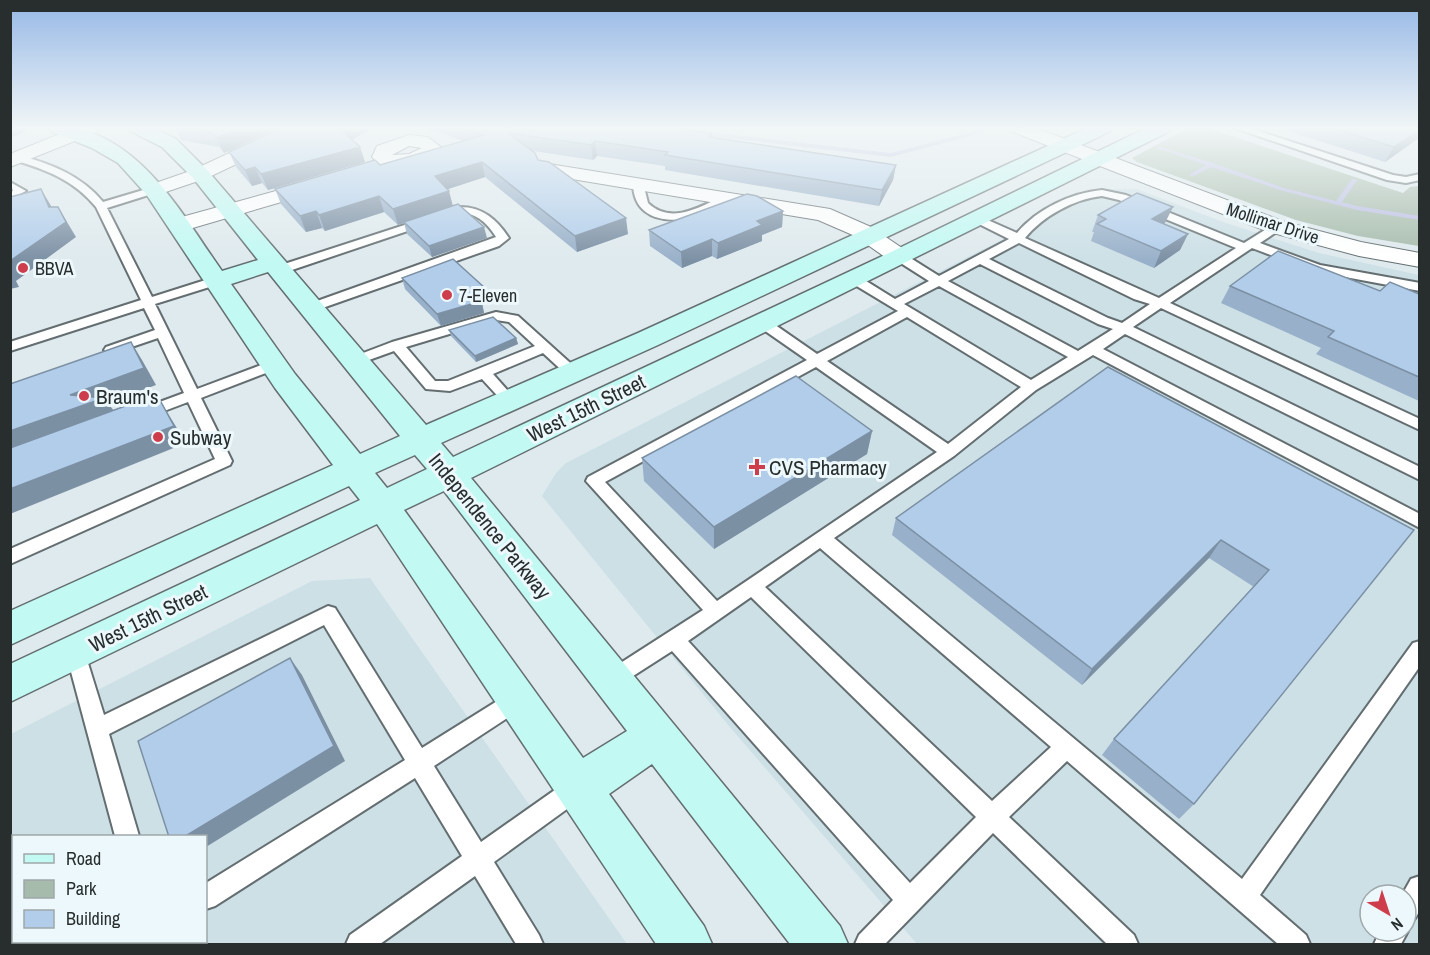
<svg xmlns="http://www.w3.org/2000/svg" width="1430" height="955" viewBox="0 0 1430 955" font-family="'Archivo Narrow',sans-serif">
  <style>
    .built { fill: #cce0e6; fill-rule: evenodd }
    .green { fill: #a6bbab }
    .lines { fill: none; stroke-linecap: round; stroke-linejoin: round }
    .stream { fill: #bbbee2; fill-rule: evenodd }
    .lane-casing { stroke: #646e71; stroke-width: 4 }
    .street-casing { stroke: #646e71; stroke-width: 2 }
    .secondary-casing { stroke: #646e71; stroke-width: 3 }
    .lane { fill: #fff; fill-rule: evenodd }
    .street { fill: #fff; fill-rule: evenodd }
    .secondary { fill: #c2f9f3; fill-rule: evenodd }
    .wall { fill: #98b0c9 }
    .shaded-wall { fill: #7c90a4 }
    .building { fill: #b1cdea; stroke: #7c90a4; stroke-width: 1.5 }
    .poi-dot { fill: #cd3d4b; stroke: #ecf8fb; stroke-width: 2 }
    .labels { text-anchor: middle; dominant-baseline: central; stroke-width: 6; stroke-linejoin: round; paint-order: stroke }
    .far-street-label { font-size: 18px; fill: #282d2e; stroke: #ecf8fb }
    .far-poi-label { font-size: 18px; fill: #282d2e; stroke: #ecf8fb; text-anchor: start }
    .poi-label { font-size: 21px; fill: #282d2e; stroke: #ecf8fb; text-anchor: start }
    .street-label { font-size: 21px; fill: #282d2e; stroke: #ecf8fb }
  </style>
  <rect width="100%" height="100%" fill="#dfeaee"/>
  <path class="built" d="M1101,189H1137L1223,222L1319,253L1419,275V944H917L729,726L542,496L556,473L566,463ZM1370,895H1406V931H1370Z
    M370,578L627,944H11V734L312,581ZM14,836H206V942H14Z"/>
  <path class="green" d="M1188,128H1208L1403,193L1410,187L1419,186V246L1358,236L1296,220L1137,162L1132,158Z"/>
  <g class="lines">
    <path class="stream" d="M987,128L989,129V131L891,157L700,135L697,133L700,131L891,153Z
      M1157,146L1213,163L1284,188L1336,201L1352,179H1356L1357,180L1342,202L1357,206L1420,216V220L1357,210L1280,190L1211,167L1194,176H1190V174L1206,165L1157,148Z"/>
    <g class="lane-casing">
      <path id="lane" d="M1235,128H1249L1393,175L1406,177L1420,174V180L1406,183L1387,180Z
        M18,155C51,164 81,175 103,202L150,188H158V192L107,208L152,297L215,277L221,281L219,284L155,304L197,389L269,362L274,361L281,365L279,368L201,398L232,461L230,465L10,564V549L215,459L188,402L143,419L135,414L138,410L184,393L158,338L111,354L104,350L106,347L155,330L144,308L10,351V342L141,300L96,207C74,180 47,170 14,160L13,158Z
        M638,180L643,183L648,203C671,225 700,207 723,196L727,195L732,198C706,223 633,236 633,183Z
        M10,182L26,191L10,199V192L13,191Z
        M1102,190L1126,195L1244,243L1273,225H1281V229L1260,243L1320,265L1420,283V291L1313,271L1252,248L1170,303L1420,419V430L1161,308L1133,327L1420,467V480L1125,334L1103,349L1420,514V528L1093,355L1036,390L954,456L834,538L1242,879L1413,643L1420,641V666L1260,895L1306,935L1310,944H1278L1067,761L1009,817L1134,935L1138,944H1107L993,833L885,944H855L859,935L893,900L672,651L619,685L612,688L605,685L602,679L605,673L703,610L586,481L588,477L807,360L758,326L756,323L758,320H768L817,354L898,311L850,282L848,279L850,276H858L895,299L929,281L896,260V254H904L939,276L1009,239L973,221V217H981L1017,233C1037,209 1071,193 1102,190ZM1102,196L1119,200L1236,248L1159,298L1025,238C1043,216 1074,199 1102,196ZM1019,243L1134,299L1150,304L1122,323L1108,318L989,259ZM980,264L1098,324L1113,329L1078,351L948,281ZM939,286L1068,357L1031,380L904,304ZM907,317L1021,387L948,444L827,361ZM816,367L937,452L717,601L605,482ZM820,548L1051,747L992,801L765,587ZM751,597L976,817L910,883L688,641Z
        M460,207C483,207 497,220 509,238L499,246L311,312L306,311L304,308L306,305L496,237C488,224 477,213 461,213L283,273L279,274L273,270L275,267Z
        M496,312L518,316L578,370L580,373L578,376H568L543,353L493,374L517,401L510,406L505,404L482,379L450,391L426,389L394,351L355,365L348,361L350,358L392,342ZM496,320L509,322L535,346L448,381H435L406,347Z
        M328,606L335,608L422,748L510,693L517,690L524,693L527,700L524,707L434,766L481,842L569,780L577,777L585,780L588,788L585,796L494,862L539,935L543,944H516L475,876L380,944H346L350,935L462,856L415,778L215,906L206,909V883L405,760L324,625L109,734L139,836H115L66,653L69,647L76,644L83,647L104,715Z
        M1420,876C1420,894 1426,916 1406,925V895H1402L1411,879Z
        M1406,927L1408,931L1401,944H1374L1380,931H1406Z"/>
    </g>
    <g class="street-casing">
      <path id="street" d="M75,128H100L97,132L10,167V154Z
        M283,128H307L304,132L207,178L154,196L147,194L144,190L147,186L193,170Z
        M1010,128H1036L1285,222L1361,242L1420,253V267L1359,256L1269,232L1013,132Z
        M409,135L428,137L442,148C430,167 387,178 372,157L377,146ZM409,146L422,148L409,154L392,155Z
        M549,164L830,209L871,227L908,252L912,257L908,262L900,264L892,262L855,236L818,220L542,174L539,170L542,166Z
        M319,179L326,181L329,185L326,189L179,232L171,230L168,225L171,220Z"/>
    </g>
    <g class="secondary-casing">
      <path id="secondary" d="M49,128C58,128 69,126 77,128C147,146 183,216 222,271L258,260L193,178L162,147L132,132L129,128H154L176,139L207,170L426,425L638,333L1087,128H1112L1109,132L658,345L441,443L453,457L891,252L1146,128H1170L1168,132L471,478L840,926L848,944H790L652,764L609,794L704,926L712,944H656L377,524L10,702V664L360,500L349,486L10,645V611L333,465L275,388L146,194L118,163L92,148L52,132ZM268,272L400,436L360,454L295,374L231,284ZM415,455L427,469L387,488L375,473ZM444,491L627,731L583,758L404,510Z"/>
    </g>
    <use href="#lane" class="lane"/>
    <use href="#street" class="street"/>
    <use href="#secondary" class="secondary"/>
  </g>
  <path class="wall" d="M175,128H278L224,153L219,147L181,140Z
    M281,128H372L352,140L360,147L365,162L268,190L262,183L252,186L236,167L229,152Z
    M428,128H675L712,133V137L896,165L893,180L879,206L665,170V166L597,156L593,160L533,151L538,160L628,234L577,252L485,177L448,189L453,206L487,238L432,257L407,234L404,223L398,225L384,212L325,231L322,228L306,232L281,204L275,189L380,165L463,141Z
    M1279,128H1419V138L1385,162Z
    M783,211L782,227L762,235V241L717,259L712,256L682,268L650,246L649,230Z
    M1098,215L1165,223L1164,224L1188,234L1180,250L1154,268L1091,241L1094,232H1092Z
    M402,278L488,301L482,303L484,313L441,326L405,289Z
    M1230,286L1380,291L1419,294V401L1316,354L1321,348L1221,303Z
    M449,330L516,338L518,344L476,362L451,336Z
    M872,431L867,454L714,549L644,481L642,458Z
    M896,518L1414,530L1194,804L1179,819L1102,755L1114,739L1254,587L1209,558L1082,685L892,535Z"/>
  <path class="shaded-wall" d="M10,128H25L26,131L10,138Z
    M240,128H278L224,153L217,138Z
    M342,128H372L345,144L340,129Z
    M1419,130V138L1385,162L1394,147Z
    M595,141L597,156L593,160L591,145Z
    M360,147L365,162L268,190L261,174Z
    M482,162L485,177L439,192L435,176Z
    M896,165L893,180L879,206L882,190Z
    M255,167L262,183L252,186L245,170Z
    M41,189L50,204L59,222L49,207Z
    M449,191L453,207L398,225L393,209Z
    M379,196L384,212L325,231L319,215Z
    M58,207L76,237L16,281L19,287L10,289V261Z
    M1173,207L1165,223L1145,236L1152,219Z
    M316,211L322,228L306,232L300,216Z
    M783,211L782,227L762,235V241L717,259L718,243L757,221Z
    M626,218L628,234L577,252L575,236Z
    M484,227L487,238L432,257L429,246Z
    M1188,234L1180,250L1154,268L1161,251Z
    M712,239V256L682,268L681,252Z
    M486,289L488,301L482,303L484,313L441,326L437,314L473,294Z
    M516,338L518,344L476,362L475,356Z
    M131,342L142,360L156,385L108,403L117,415L10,451V431Z
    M161,402L186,443L10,514V489Z
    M872,431L867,454L714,549V527Z
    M1221,540L1209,558L1082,685L1092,669Z
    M290,658L302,675L345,761L206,847V837H184Z"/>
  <path class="building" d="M188,128H240L217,138L212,133Z
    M281,128H342L340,129L360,147L261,174L255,167L245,170L229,152Z
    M464,128H675L712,133L709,137L896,165L882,190L665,155L668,152L595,141L591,145L508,133L535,153L538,160L549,162L626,218L575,236L482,162L435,176L449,191L393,209L379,196L319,215L316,211L300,216L275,189L375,160L380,165L484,135Z
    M1332,128H1419V130L1394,147Z
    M41,189L49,207H58L66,222L10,261V197Z
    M1137,193L1173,207L1152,219L1188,234L1161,251L1097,224L1106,219L1098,215Z
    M747,194L757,196L783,211L757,221L762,225L718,243L712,239L681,252L649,230Z
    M458,204L484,227L429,246L404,222Z
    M1278,251L1380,291L1390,282L1419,294V377L1328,337L1334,331L1230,286Z
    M453,259L486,289L473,294L482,301L437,314L402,278Z
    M493,317L516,338L475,356L449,330Z
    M131,342L144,368L70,395L104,398L10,431V384Z
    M1108,367L1414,530L1194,804L1114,739L1269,570L1221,540L1092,669L896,518Z
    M796,376L872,431L714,527L642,458Z
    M139,401L161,402L174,426L10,489V448Z
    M290,658L334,746L184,837H169L138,741Z"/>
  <linearGradient id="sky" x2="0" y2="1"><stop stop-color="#96b8e6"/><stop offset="0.49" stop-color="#f1f6f7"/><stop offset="1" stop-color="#f1f6f7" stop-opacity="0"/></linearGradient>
  <rect width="1430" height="262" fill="url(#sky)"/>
  <g class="poi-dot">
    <circle cx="23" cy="268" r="6"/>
    <circle cx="447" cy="295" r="6"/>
    <circle cx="84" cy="396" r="6"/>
    <circle cx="158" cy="437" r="6"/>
    <path d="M754 458h6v6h6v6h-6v6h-6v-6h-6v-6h6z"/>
  </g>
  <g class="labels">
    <g class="far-street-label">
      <text transform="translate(1273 223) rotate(18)">Mollimar Drive</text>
    </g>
    <g class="far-poi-label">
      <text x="35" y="268">BBVA</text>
      <text x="459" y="295">7-Eleven</text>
    </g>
    <g class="poi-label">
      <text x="96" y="396">Braum's</text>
      <text x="170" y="437">Subway</text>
      <text x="769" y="467">CVS Pharmacy</text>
    </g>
    <g class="street-label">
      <text transform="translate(586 408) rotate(-26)">West 15th Street</text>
      <text transform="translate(490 526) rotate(51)">Independence Parkway</text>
      <text transform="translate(148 618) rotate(-26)">West 15th Street</text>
    </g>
  </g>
  <rect width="1430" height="955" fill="none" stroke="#282d2e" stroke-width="24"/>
  <rect x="12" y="835" width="195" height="108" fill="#ecf8fb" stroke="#9ea7a9" stroke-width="1.5"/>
  <rect x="24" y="854" width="30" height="9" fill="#c2f9f3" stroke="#9ea7a9" stroke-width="1.5"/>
  <text x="66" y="865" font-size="18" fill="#282d2e">Road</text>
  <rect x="24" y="880" width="30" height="18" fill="#a6bbab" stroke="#9ea7a9" stroke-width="1.5"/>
  <text x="66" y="895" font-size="18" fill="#282d2e">Park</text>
  <rect x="24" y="910" width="30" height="18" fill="#b1cdea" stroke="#9ea7a9" stroke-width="1.5"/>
  <text x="66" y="925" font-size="18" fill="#282d2e">Building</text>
  <g transform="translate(1388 913) rotate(141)"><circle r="28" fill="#ecf8fb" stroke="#9ea7a9" stroke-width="1.5"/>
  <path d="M0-4.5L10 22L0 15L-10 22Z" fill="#cd3d4b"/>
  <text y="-9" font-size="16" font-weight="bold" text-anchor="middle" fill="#282d2e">N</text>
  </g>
</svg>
